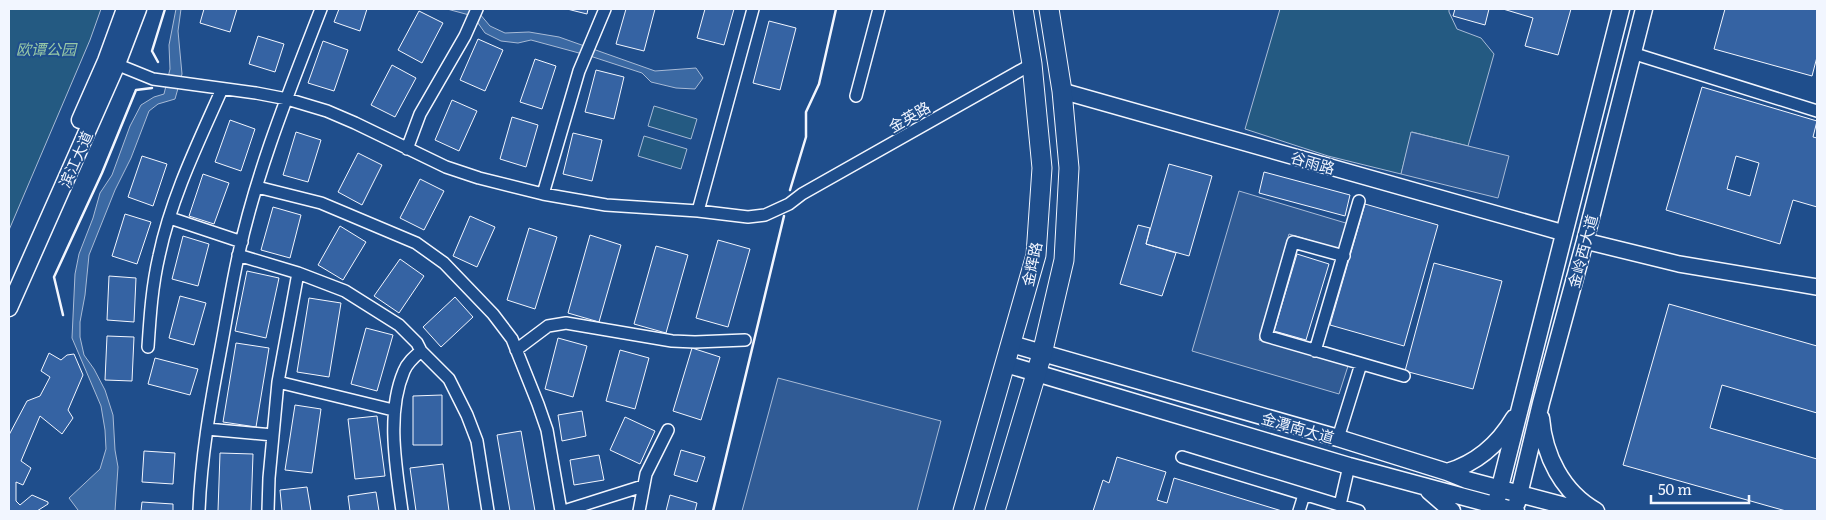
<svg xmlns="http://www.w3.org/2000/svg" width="1826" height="520" viewBox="0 0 1826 520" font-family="Literata,'Noto Sans SC',serif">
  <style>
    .green { fill: #245a82; stroke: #a8bbd7 }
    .parking { fill: #305b95; stroke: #a8bbd7 }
    .water { fill: #3b69a3; stroke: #a8bbd7 }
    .building { fill: #3563a3; stroke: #f2f6ff; fill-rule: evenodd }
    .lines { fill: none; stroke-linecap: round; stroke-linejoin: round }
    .minor-casing { stroke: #f2f6ff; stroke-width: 14 }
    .tertiary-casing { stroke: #f2f6ff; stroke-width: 18 }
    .secondary-casing { stroke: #f2f6ff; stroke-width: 19 }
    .primary-casing { stroke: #f2f6ff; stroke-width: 21 }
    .minor { stroke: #1f4e8c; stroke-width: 11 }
    .tertiary { stroke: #1f4e8c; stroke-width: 15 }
    .secondary { stroke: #1f4e8c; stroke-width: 16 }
    .primary { stroke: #1f4e8c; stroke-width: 19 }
    .wall { stroke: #f2f6ff; stroke-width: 2.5 }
    .labels { text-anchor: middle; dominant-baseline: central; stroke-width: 4; stroke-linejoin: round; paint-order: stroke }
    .park-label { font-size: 15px; font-style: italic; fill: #97c8a6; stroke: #1f4e8c }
    .street-label { font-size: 15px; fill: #f2f6ff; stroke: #1f4e8c }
  </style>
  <rect width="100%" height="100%" fill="#1f4e8c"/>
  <path class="green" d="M9,9H101L90,40L9,230Z
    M1280,9H1449V12L1457,29L1481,38L1494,54L1468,146L1412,132L1401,174L1328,156L1245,129Z
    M654,106L697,119L691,139L648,126Z
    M644,136L687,149L681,169L638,156Z"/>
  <path class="parking" d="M1411,132L1509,156L1498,198L1401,174Z
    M1239,191L1349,224L1342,250L1289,234L1259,340L1348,366L1339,394L1192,351Z
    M778,378L941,421L917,511H742Z"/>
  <path class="water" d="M176,9H181L178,31L182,74L175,99L158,104L149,111L131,158L115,190L89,255L85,295L80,322V337L84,355L94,369L105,390L113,415L115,450L118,467L115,511H77L78,510L69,498L100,469L106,449L105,430L101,406L72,338L75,274L79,254L93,218L100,193L112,175L130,126L141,105L154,97L164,94L170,69L169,45Z
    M447,9H469L479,13L490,26L505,33L529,32L559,37L655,71L696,68L703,78L695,89L676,88L651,82L642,73L590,56L531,40L518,43L501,41L485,33L473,16Z"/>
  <path class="building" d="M204,9H237L230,32L200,23Z
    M339,9H367L360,31L334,22Z
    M567,9H588L587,14Z
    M626,9H655L644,51L616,44Z
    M705,9H734L724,45L697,38Z
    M1455,9H1489L1485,25L1453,16Z
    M1503,9H1571L1558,55L1525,46L1533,18Z
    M1725,9H1817V57L1812,76L1714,49Z
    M419,11L443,23L422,63L398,50Z
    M769,21L796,28L780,90L753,83Z
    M258,36L284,44L275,72L249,64Z
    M478,39L503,50L485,91L460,80Z
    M323,41L348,50L334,91L308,83Z
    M535,59L556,66L542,109L520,102Z
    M392,65L416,78L395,117L371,105Z
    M596,70L624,77L614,119L585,112Z
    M1702,87L1817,121L1813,137L1817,138V207L1793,200L1780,244L1666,210ZM1736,156L1759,163L1750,196L1727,189Z
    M452,100L477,111L459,151L435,140Z
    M512,117L538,125L526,167L500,159Z
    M230,120L255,129L241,171L215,162Z
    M296,132L321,140L308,182L283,175Z
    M573,133L602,140L592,181L563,174Z
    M358,153L382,165L362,205L338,192Z
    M142,156L167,164L153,206L128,197Z
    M1169,164L1212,176L1189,256L1146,244Z
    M1264,172L1350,195L1345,216L1259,193Z
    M203,174L229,183L214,224L189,216Z
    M420,179L444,191L424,230L400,218Z
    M1365,204L1438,225L1404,346L1330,325Z
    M273,207L301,215L290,258L261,250Z
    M125,214L151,222L137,264L112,256Z
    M470,216L495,227L477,267L453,256Z
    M1138,225L1150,228L1146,244L1176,253L1162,296L1120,284Z
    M340,226L366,242L343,280L318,265Z
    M529,228L557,237L535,309L507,300Z
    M590,235L621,245L599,322L568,313Z
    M183,236L209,244L198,286L172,279Z
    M718,240L750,249L728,327L696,318Z
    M656,246L688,255L666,333L634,324Z
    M1297,254L1329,264L1306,340L1274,331Z
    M400,259L424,276L399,313L374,296Z
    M1434,263L1502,281L1473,389L1405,371Z
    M247,271L279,278L266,338L235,331Z
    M109,276L136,278L134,322L107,320Z
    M180,296L206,303L194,345L169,338Z
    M455,297L473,317L441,347L423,327Z
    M309,298L341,303L329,377L297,372Z
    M1669,304L1817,346V413L1722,385L1710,428L1817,459V511H1786L1623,465Z
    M366,328L393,335L377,391L351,384Z
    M107,336L134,337L132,381L105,380Z
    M558,338L587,346L573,397L545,389Z
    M236,343L269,348L256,427L223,422Z
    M692,348L720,357L701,420L673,411Z
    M620,350L649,358L635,409L606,401Z
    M49,353L61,360L67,355L74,354L83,375L68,410L73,418L62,434L40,416L21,461L31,468L23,485L16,482V501L20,505L32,495L48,502V504L37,511H9V435L27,401L40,396L50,377L41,371Z
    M155,358L198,369L190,395L148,384Z
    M442,395V445H413V396Z
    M295,405L321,409L312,473L285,470Z
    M582,411L586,436L562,441L558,415Z
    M377,416L385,476L355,479L348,419Z
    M625,417L655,431L640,464L610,450Z
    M521,431L535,511H510L497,435Z
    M681,450L705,457L697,482L674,475Z
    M144,451L175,453L173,484L142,482Z
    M220,453L253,454L251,511H218Z
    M599,455L604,480L574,485L570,460Z
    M1117,457L1166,472L1157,500L1167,503L1174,478L1282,511H1093L1103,480L1109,483Z
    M443,464L449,511H416L410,468Z
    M307,487L311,511H282L280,490Z
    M376,492L379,511H350L348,496Z
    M670,495L697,503L695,511H666Z
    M142,502L173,504V511H141Z"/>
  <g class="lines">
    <g class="minor-casing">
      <path id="minor" d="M1632,53L1817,111
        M111,62L153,79L256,93L287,99L327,111L355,123L446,167L479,178L543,194L606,205L698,211L748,217L765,215L789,204L802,194L1032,64
        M856,96L879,9
        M407,149L420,114L465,36L477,9
        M257,187L321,203L416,243L444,263L493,314L512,339L538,404L547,430L561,511
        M543,194L579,71L605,9
        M698,211L753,9
        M170,218L242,242
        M238,255L298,273L345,291L399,325L417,343L421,351L449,379L467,415L477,441L488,511
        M1344,256L1293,242L1266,336L1404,376
        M148,347C150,316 152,286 159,256C171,198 198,143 222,89
        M516,350L548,326L566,323L672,341L695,342L745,340
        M1315,351L1359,201
        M278,382L393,410
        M207,429L273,435
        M1338,438L1361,364
        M1182,457L1359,511
        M1340,505L1349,466
        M199,511C201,458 210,406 220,353C226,321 231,289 238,257C256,172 290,89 321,9
        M268,511L269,478L278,382L298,273
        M402,511C396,467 386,413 404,371C407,363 414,357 421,351
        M564,511L643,486
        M639,511L646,474L668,430
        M1299,511L1304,495"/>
    </g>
    <g class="tertiary-casing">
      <path id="tertiary" d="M1062,91L1564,233
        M1585,241L1679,264L1817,287"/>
    </g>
    <g class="secondary-casing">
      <path id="secondary" d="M80,120L106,61L125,9
        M9,308L117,64L138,9
        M1011,344L1338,438L1447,472L1467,480L1584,511
        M1006,364L1349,466L1516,511
        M1541,418C1544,455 1562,492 1596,511
        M1447,472C1477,463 1498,445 1514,418
        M1429,491L1452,511
        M1497,499L1621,9
        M1517,503L1541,403L1585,241L1644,9"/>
    </g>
    <g class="primary-casing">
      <path id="primary" d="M963,511L1036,255L1042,168L1032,64L1023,9
        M995,511L1042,354L1064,260L1069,168L1062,91L1049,9"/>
    </g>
    <use href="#minor" class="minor"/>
    <use href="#tertiary" class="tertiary"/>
    <use href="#secondary" class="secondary"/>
    <use href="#primary" class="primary"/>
    <path class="wall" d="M158,62L152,51L165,9
      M790,190L806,137V112L819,84L836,9
      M63,315L54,277L102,173L136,90L152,88
      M713,511L784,216"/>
  </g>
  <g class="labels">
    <g class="park-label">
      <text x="46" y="48">欧谭公园</text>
    </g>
    <g class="street-label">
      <text transform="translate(909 116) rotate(-30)">金英路</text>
      <text transform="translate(75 159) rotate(-66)">滨江大道</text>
      <text transform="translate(1313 162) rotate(16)">谷雨路</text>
      <text transform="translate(1582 251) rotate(-75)">金岭西大道</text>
      <text transform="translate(1031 264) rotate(-78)">金辉路</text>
      <text transform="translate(1298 427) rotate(16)">金潭南大道</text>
    </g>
  </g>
  <rect width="1826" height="520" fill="none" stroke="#f2f6ff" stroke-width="20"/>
  <path d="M1651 495v8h98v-8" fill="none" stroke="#f2f6ff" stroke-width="2.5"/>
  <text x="1658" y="495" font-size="15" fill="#f2f6ff" stroke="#1f4e8c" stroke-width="4" paint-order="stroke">50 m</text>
</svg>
